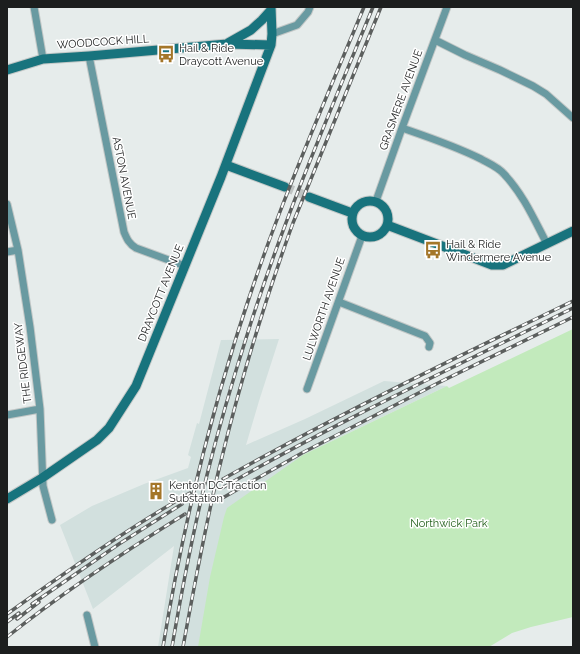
<svg xmlns="http://www.w3.org/2000/svg" width="580" height="654" viewBox="0 0 580 654" font-family="Raleway,sans-serif">
  <style>
    .built { fill: #d2e0de }
    .green { fill: #c2eabc }
    .lines { fill: none; stroke-linecap: round; stroke-linejoin: round }
    .secondary-tunnel { stroke: #bec3c2; stroke-width: 9; stroke-dasharray: 9 4.5; stroke-linecap: butt }
    .street-casing { stroke: #c2c7c6; stroke-width: 9 }
    .secondary-casing { stroke: #c2c7c6; stroke-width: 11 }
    .street { stroke: #699aa1; stroke-width: 7 }
    .secondary { stroke: #18737d; stroke-width: 9 }
    .rail-casing { stroke: #5c5f5e; stroke-width: 3.5 }
    .rail { stroke: #fff; stroke-width: 2; stroke-dasharray: 6; stroke-linecap: butt }
    .labels { text-anchor: middle; dominant-baseline: central; stroke-width: 3; stroke-linejoin: round; paint-order: stroke }
    .street-label { font-size: 11px; fill: #1c1e1e; stroke: #fff }
    .poi-label { font-size: 11px; fill: #1c1e1e; stroke: #fff; text-anchor: start }
    .park-label { font-size: 11px; fill: #215e19; stroke: #fff }
  </style>
  <rect width="100%" height="100%" fill="#e6eceb"/>
  <path class="built" d="M279,339L259,401L246,445L305,419L384,381L447,386L303,455L199,647H158L174,546L93,609L60,525L92,506L144,484L188,468L191,457L188,455L197,423L199,424L221,340Z"/>
  <path class="green" d="M573,329V617L531,627L512,633L489,647H198L210,577L224,517L227,508L303,455L447,386L449,388Z"/>
  <g class="lines">
    <path class="secondary-tunnel" d="M285,187L309,197"/>
    <g class="street-casing">
      <path id="street" d="M34,7L43,59
        M272,34L297,25L308,12L310,7
        M435,40L465,55L500,70L533,86L546,94L573,118
        M89,56L124,232C127,239 129,244 136,248L185,266
        M402,128C428,137 455,146 481,159C488,163 498,167 504,174C523,194 534,219 547,244
        M376,201L402,128L447,7
        M7,204L18,250L30,327L40,409L43,486L52,520
        M7,252L18,250
        M339,302L425,336L430,343L429,347
        M307,389L362,236
        M7,415L40,409
        M87,615L95,647"/>
    </g>
    <g class="secondary-casing">
      <path id="secondary" d="M228,43L251,30L262,20L271,10
        M7,70L43,59L89,56L227,44L271,45
        M226,165L285,187
        M309,197L352,213
        M352 219a18 18 0 1 1 36 0a18 18 0 1 1-36 0Z
        M387,225L492,265H503L573,231
        M7,499L42,478L97,440L109,428L136,386L221,177L271,45L272,34L271,7"/>
    </g>
    <use href="#street" class="street"/>
    <use href="#secondary" class="secondary"/>
    <g class="rail-casing">
      <path id="rail" d="M223,479C337,415 455,358 573,301
        M222,488C336,422 455,367 573,308
        M219,500L302,453L440,382L573,317
        M32,604L119,544L182,504
        M7,614C66,572 127,529 190,493
        M17,619L39,602
        M7,622L19,613
        M7,637C63,592 124,552 185,514
        M163,647C187,500 225,356 278,217C305,146 335,77 364,7
        M172,647C182,589 193,532 207,475C219,427 233,379 248,332C283,221 329,114 373,7
        M183,647C194,587 205,528 219,469C239,386 264,303 293,223L381,7"/>
    </g>
    <use href="#rail" class="rail"/>
  </g>
  <defs>
    <g id="bus-bare" transform="scale(1.38)"><path d="M-5-6H5V4H4V6H2V4H-2V6H-4V4H-5ZM-3.5-4V0h7V-4ZM-3.5 1.2v1.5H-2V1.2ZM2 1.2v1.5H3.5V1.2Z" fill="#a47629" stroke="#fff" stroke-width="2.5" paint-order="stroke"/></g>
    <g id="building-bare" transform="scale(1.38)"><path d="M-4-6H4V6H1V3H-1V6H-4ZM-2.5-4.3h1.7v1.8h-1.7ZM.8-4.3h1.7v1.8H.8ZM-2.5-1h1.7V.8h-1.7ZM.8-1h1.7V.8H.8Z" fill="#a47629" stroke="#fff" stroke-width="2.5" paint-order="stroke"/></g>
  </defs>
  <g fill-rule="evenodd">
    <use href="#bus-bare" x="166" y="54"/>
    <use href="#bus-bare" x="433" y="250"/>
    <use href="#building-bare" x="156" y="491"/>
  </g>
  <g class="labels">
    <g class="street-label">
      <text transform="translate(103 42) rotate(-4)">WOODCOCK HILL</text>
      <text transform="translate(401 100) rotate(-70)">GRASMERE AVENUE</text>
      <text transform="translate(124 178) rotate(79)">ASTON AVENUE</text>
      <text transform="translate(161 293) rotate(-68)">DRAYCOTT AVENUE</text>
      <text transform="translate(324 309) rotate(-71)">LULWORTH AVENUE</text>
      <text transform="translate(23 363) rotate(-97)">THE RIDGEWAY</text>
    </g>
    <g class="poi-label">
      <text x="179" y="48">Hail &amp; Ride<tspan x="179" dy="13">Draycott Avenue</tspan></text>
      <text x="446" y="244">Hail &amp; Ride<tspan x="446" dy="13">Windermere Avenue</tspan></text>
      <text x="169" y="485">Kenton DC Traction<tspan x="169" dy="13">Substation</tspan></text>
    </g>
    <g class="park-label">
      <text x="449" y="523">Northwick Park</text>
    </g>
  </g>
  <rect width="580" height="654" fill="none" stroke="#1c1e1e" stroke-width="16"/>
</svg>
